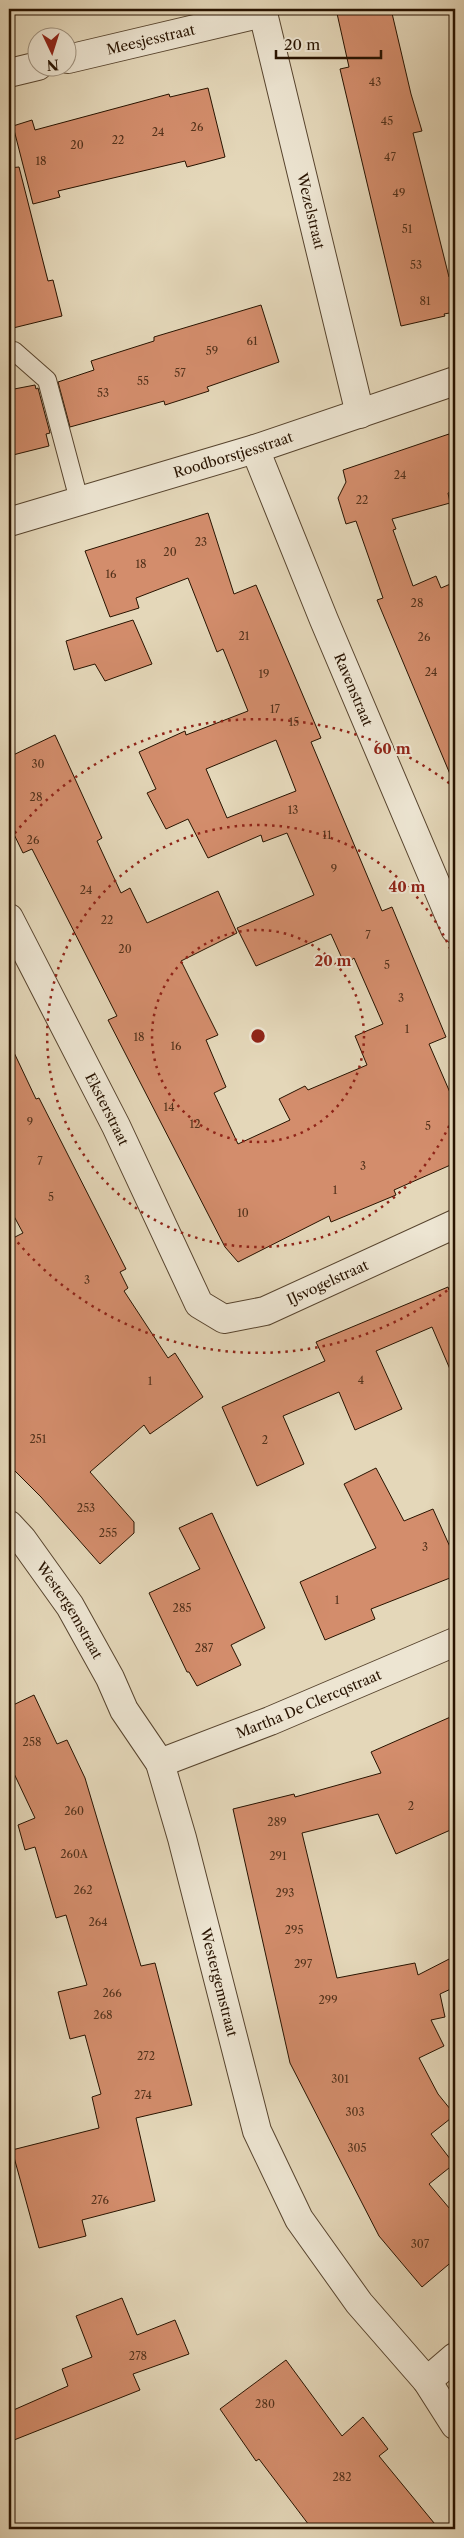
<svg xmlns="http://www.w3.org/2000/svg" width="464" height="2538" viewBox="0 0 464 2538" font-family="'Libre Caslon Text',serif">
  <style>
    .building { fill: #d38d6c; stroke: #281300; fill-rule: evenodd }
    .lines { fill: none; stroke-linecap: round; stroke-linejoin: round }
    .lane-casing { stroke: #57442e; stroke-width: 20 }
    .street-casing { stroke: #57442e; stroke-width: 30 }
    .lane { stroke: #ede5d2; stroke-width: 18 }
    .street { stroke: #ede5d2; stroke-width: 28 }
    .ring { fill: none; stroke: #8f2418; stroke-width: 2.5; stroke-dasharray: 2.5 5 }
    .labels { text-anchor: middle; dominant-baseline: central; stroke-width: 4; stroke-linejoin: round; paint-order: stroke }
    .number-label { font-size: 11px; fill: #53321b }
    .street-label { font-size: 14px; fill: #281300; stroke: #ede5d2 }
    .centre { fill: #8f2418; stroke: #ede5d2; stroke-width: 2.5 }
    .ring-label { font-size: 15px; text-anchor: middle; font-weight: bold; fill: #8f2418; stroke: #ede5d2; stroke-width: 4; stroke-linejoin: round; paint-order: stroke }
  </style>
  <rect width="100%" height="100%" fill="#e4d7b9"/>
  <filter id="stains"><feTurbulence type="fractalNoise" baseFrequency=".004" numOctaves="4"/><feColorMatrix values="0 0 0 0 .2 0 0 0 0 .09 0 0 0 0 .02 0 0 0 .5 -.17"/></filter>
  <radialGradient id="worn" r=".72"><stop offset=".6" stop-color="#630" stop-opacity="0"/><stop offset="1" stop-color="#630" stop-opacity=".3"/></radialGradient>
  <path class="building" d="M336,9H391L411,94L422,131L413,133L449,277L455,275V312L444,314L445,316L401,326L340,69L349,67Z
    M208,88L225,157L187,167L185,161L58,191L60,197L33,204L13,126L32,120L35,130L169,94L170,97Z
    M19,167L48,281L53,280L62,316L9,329V168Z
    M261,305L279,362L207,387L209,391L165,405L164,401L70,427L58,382L94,370L91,361L154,341V337Z
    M35,385L36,389L38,388L50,433L46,434L49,446L9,456V390Z
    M449,434L455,455V491L448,493L450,503L392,519L396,529L393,530L413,586L436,576L441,588L455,582V786L377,600L383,598L356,521L346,524L338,498L346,482L343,470Z
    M208,513L234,594L256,585L321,738L311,742L382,911L392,907L446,1037L429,1044L455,1104V1163L394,1190L396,1195L331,1222L329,1216L238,1262L225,1247L108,1020L117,1016L32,849L23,853L9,824V757L55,735L102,838L97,841L121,893L130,888L147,923L218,891L237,933L181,961L218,1035L206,1040L226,1087L214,1093L238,1144L290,1120L279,1099L305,1086L308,1090L367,1065L355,1036L383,1024L354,958L345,965L331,934L256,966L237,928L314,895L287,833L263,842L261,835L208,858L188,819L166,829L147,793L156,789L139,752L185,731L186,735L248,711L223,649L217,652L188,578L136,598L139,608L110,617L85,551ZM276,740L296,791L227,818L206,769Z
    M133,620L152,664L105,681L95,664L74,670L66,641Z
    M9,1042L36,1099L39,1098L126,1269L120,1272L128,1288L124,1291L168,1358L175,1353L203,1397L150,1434L144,1425L90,1472L134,1522V1533L100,1564L41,1497L9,1465V1240L23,1233L9,1207Z
    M448,1287L449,1290L455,1287V1381L432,1327L376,1351L402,1409L355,1430L339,1392L283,1416L304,1464L257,1486L222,1407L325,1361L316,1342Z
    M376,1468L404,1521L433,1509L455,1558V1576L371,1609L375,1619L325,1640L300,1582L376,1548L344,1484Z
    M212,1513L265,1628L231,1645L241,1665L197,1686L189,1672H187L149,1593L200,1569L179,1528Z
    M34,1695L57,1744L67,1740L85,1778L141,1966L155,1963L192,2105L136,2118L155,2201L82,2220L86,2236L39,2248L12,2150L99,2128L92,2097L101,2094L85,2035L70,2039L58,1992L87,1985L66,1915L56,1918L35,1847L25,1850L18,1825L35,1818L9,1763V1707Z
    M455,1715V1828L396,1854L378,1814L302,1833L337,1978L415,1963L418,1975L455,1956V1987L440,1994L445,2017L431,2020L444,2046L419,2058L438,2094L455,2115L431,2134L454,2164L429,2184L455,2215V2259L422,2287L379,2236L290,2063L233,1809L294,1794L295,1797L381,1773L371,1752Z
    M122,2298L137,2335L175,2320L189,2354L133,2374L140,2390L9,2442V2412L68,2386L62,2369L92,2357L76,2316Z
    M286,2360L342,2436L363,2417L388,2449L379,2456L439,2529H312L259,2459L256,2461L220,2409Z"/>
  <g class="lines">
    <g class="lane-casing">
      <path id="lane" d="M9,353L14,351L47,380L79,500"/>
    </g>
    <g class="street-casing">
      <g id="street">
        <path id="s1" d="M262,9L360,414"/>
        <path id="s2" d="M68,59L263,13"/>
        <path d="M9,73L38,66"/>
        <path id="s3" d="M255,449L324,620L455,929"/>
        <path id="s4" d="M9,522L255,449L455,381"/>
        <path id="s5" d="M9,918L116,1126L199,1304L224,1319L265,1311L455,1224"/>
        <path id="s6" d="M9,1525L22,1539L70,1606L110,1678L124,1710L160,1763L182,1838L257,2131L299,2219L359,2303L427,2381L455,2425"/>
        <path id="s7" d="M160,1763L270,1721L455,1642"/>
        <path d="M427,2381L455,2357"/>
      </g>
    </g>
    <use href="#lane" class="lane"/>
    <use href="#street" class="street"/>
  </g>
  <g class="ring">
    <circle cx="258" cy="1036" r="106"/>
    <path d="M455 1112A211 211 0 1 1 455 960"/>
    <path d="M453 1286A317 317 0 0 1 10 1233M10 839A317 317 0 0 1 453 786"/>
  </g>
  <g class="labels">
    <g class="number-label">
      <text x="375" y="82">43</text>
      <text x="387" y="121">45</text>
      <text x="197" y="127">26</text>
      <text x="158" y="132">24</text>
      <text x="118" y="140">22</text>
      <text x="77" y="145">20</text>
      <text x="390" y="157">47</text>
      <text x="41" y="161">18</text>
      <text x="399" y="193">49</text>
      <text x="407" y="229">51</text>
      <text x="416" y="265">53</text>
      <text x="425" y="301">81</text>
      <text x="252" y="341">61</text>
      <text x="212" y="351">59</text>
      <text x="180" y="373">57</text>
      <text x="143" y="381">55</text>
      <text x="103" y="393">53</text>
      <text x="400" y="475">24</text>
      <text x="362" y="500">22</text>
      <text x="201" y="542">23</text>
      <text x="170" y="552">20</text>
      <text x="141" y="564">18</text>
      <text x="111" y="574">16</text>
      <text x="417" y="603">28</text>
      <text x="244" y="636">21</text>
      <text x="424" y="637">26</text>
      <text x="431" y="672">24</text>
      <text x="264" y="674">19</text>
      <text x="275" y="709">17</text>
      <text x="294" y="722">15</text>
      <text x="38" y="764">30</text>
      <text x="36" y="797">28</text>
      <text x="293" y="810">13</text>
      <text x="327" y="835">11</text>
      <text x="33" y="840">26</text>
      <text x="334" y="869">9</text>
      <text x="86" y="890">24</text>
      <text x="107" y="920">22</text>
      <text x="368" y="935">7</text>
      <text x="125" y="949">20</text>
      <text x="387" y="965">5</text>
      <text x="401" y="998">3</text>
      <text x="407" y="1029">1</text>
      <text x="139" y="1037">18</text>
      <text x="176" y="1046">16</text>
      <text x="169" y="1107">14</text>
      <text x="30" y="1122">9</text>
      <text x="195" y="1124">12</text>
      <text x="428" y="1126">5</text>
      <text x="40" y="1161">7</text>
      <text x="363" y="1166">3</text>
      <text x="335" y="1190">1</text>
      <text x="51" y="1197">5</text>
      <text x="243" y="1213">10</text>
      <text x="87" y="1280">3</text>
      <text x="361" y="1380">4</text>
      <text x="150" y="1381">1</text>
      <text x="38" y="1439">251</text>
      <text x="265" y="1440">2</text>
      <text x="86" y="1508">253</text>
      <text x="108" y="1533">255</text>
      <text x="425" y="1547">3</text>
      <text x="337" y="1600">1</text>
      <text x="182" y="1608">285</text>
      <text x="204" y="1648">287</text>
      <text x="32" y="1742">258</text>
      <text x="411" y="1806">2</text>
      <text x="74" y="1811">260</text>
      <text x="277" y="1822">289</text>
      <text x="74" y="1854">260A</text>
      <text x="278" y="1856">291</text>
      <text x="83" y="1890">262</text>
      <text x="285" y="1893">293</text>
      <text x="98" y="1922">264</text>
      <text x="294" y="1930">295</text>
      <text x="303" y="1964">297</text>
      <text x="112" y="1993">266</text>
      <text x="328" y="2000">299</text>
      <text x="103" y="2015">268</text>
      <text x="146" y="2056">272</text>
      <text x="340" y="2079">301</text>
      <text x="143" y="2095">274</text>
      <text x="355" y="2112">303</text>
      <text x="357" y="2148">305</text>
      <text x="100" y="2200">276</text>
      <text x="420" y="2244">307</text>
      <text x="138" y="2356">278</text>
      <text x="265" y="2404">280</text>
      <text x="342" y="2477">282</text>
    </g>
    <g class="street-label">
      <text stroke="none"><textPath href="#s2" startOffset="85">Meesjesstraat</textPath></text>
      <text stroke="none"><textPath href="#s1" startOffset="208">Wezelstraat</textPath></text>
      <text stroke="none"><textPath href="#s4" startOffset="234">Roodborstjesstraat</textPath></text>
      <text stroke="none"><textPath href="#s3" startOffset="260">Ravenstraat</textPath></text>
      <text stroke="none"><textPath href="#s5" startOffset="215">Eksterstraat</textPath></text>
      <text stroke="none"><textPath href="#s5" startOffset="570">IJsvogelstraat</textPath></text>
      <text stroke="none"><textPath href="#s6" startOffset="105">Westergemstraat</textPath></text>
      <text stroke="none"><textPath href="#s7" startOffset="160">Martha De Clercqstraat</textPath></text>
      <text stroke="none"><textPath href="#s6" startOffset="510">Westergemstraat</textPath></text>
    </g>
  </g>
  <circle cx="258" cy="1036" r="8" class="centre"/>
  <g class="ring-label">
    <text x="392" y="754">60 m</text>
    <text x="407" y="892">40 m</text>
    <text x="333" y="966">20 m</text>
  </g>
  <rect width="464" height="2538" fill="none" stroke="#e4d7b9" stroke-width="30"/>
  <rect x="10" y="10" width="444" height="2518" fill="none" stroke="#281300" stroke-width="2.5"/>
  <rect x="15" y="15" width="434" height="2508" fill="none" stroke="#281300"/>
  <g transform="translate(52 52) rotate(176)"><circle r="24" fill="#ede5d2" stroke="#9e917e"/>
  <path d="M0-4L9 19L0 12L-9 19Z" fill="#8f2418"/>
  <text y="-8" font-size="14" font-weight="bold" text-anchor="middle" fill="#281300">N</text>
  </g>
  <path d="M276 50v8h105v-8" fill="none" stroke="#281300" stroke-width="2.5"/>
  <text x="284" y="50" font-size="15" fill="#281300" stroke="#ede5d2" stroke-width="4" paint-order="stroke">20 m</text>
  <rect width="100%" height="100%" filter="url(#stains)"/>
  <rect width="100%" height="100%" fill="url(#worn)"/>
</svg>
